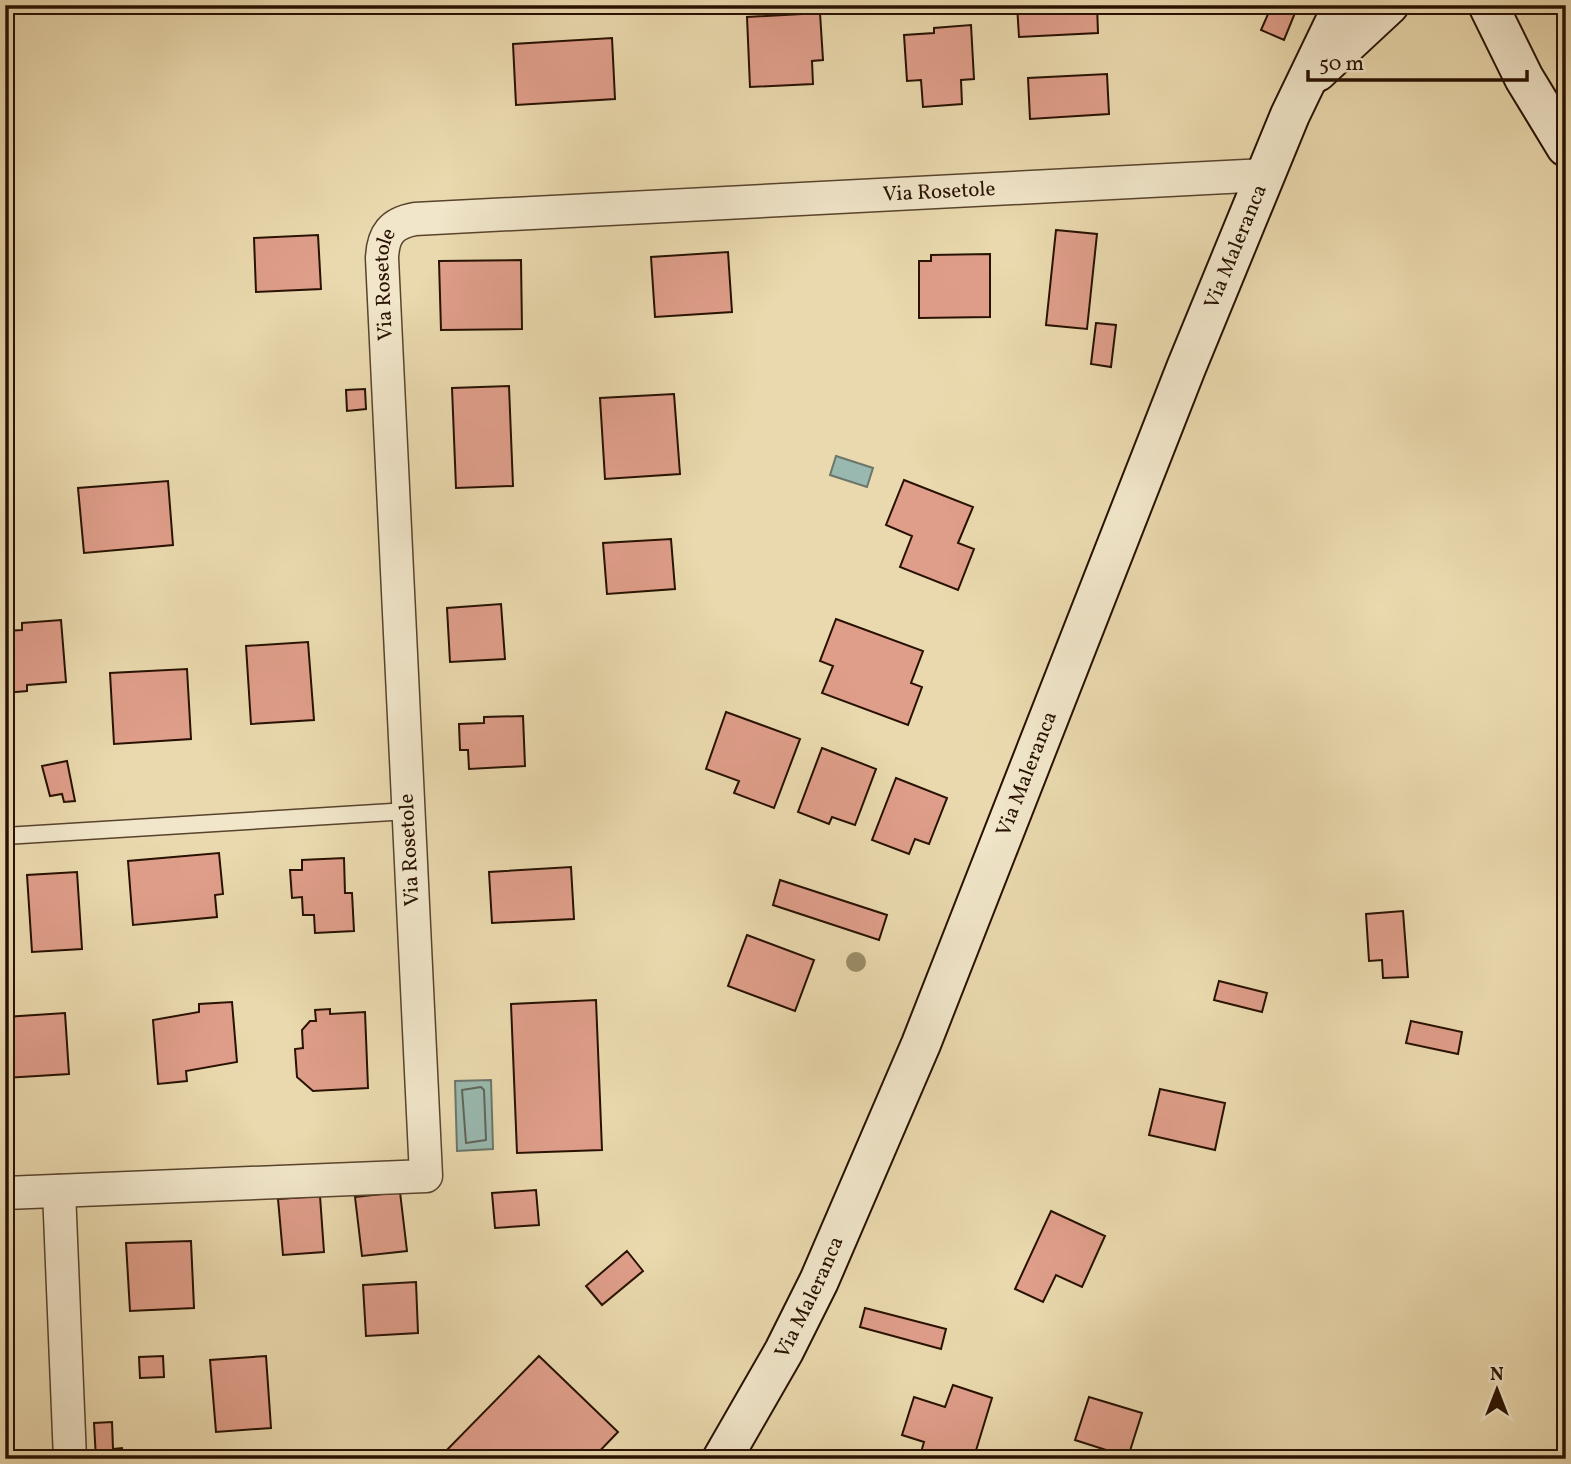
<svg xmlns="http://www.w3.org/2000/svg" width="1571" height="1464" viewBox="0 0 1571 1464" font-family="Vollkorn,serif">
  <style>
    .water { fill: #99b9b0; stroke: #6c766a; stroke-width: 2 }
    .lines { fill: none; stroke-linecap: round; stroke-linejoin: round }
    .shore { stroke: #606559; stroke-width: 2 }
    .building { fill: #df9e8a; stroke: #281102; stroke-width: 2 }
    .lane-casing { stroke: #58432d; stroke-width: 19 }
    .street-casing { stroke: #58432d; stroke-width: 35 }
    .secondary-casing { stroke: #281102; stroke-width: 42 }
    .lane { stroke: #f1e6ca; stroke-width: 16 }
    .street { stroke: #f1e6ca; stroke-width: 32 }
    .secondary { stroke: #f1e6ca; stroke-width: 38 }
    .tree { fill: #9b8d69 }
    .labels { text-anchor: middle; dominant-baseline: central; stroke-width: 5; stroke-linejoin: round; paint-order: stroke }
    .street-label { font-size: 21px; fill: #281102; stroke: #f1e6ca }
  </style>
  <rect width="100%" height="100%" fill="#ead9ae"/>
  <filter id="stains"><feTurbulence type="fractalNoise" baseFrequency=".00286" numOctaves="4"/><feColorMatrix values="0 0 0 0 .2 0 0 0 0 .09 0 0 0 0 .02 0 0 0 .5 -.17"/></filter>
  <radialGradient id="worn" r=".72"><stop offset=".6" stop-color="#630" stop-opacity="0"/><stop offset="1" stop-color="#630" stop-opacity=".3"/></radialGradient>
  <path class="water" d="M836,456L873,468L867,487L830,475Z
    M491,1080L493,1149L457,1151L455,1081Z"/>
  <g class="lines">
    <path class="shore" d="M481,1087L484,1090L486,1140L466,1143L462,1090Z"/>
  </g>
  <path class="building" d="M1017,5H1097L1098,33L1019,37Z
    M1272,5L1297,8L1284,40L1261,30Z
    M820,13L823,60L812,61L813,84L750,87L747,17Z
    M971,25L974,79L961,80L962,104L923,107L921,80L907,81L904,35L934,33V28Z
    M612,38L615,99L516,105L513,44Z
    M1107,74L1109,114L1030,119L1028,78Z
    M1056,230L1097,234L1087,329L1046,325Z
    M318,235L321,289L256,292L254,238Z
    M728,252L732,312L655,317L651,257Z
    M990,254V317L919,318V261H931V255Z
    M521,260L522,329L441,330L439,261Z
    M1096,323L1116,325L1111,367L1091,364Z
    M509,386L513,486L456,488L452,388Z
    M365,389L366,409L347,411L346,390Z
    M674,394L680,474L605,479L600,398Z
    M904,480L973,507L958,543L974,549L958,590L900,567L912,536L886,525Z
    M168,481L173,545L84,553L78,488Z
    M671,539L675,589L607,594L603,543Z
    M501,604L505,659L450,662L447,608Z
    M836,619L923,651L911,683L922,687L908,725L822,693L833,666L820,661Z
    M61,620L66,682L27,685V691L5,693V631L22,630V623Z
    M308,642L314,720L251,724L246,646Z
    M187,669L191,739L114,744L110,673Z
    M726,712L800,739L774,808L734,793L739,781L706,769Z
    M523,716L525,766L469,769L468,750H460L459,724L484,723V717Z
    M822,748L876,769L855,825L832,817L829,824L798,812Z
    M67,761L75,801L64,802L62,794L50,796L42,766Z
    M896,778L947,798L929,844L915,839L909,854L872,840Z
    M219,853L223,894L215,895L217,917L133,925L128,861Z
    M344,858L345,893H352L354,931L315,933L314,915H303L302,897L292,898L290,870H302V860Z
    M571,867L574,919L492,923L489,872Z
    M77,872L82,949L32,952L27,875Z
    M780,880L887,915L879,940L773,905Z
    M1403,911L1408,977L1383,978L1382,960L1369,961L1366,914Z
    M747,935L814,960L795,1011L728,986Z
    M1219,981L1267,993L1262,1012L1214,1000Z
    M596,1000L602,1150L517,1153L511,1004Z
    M232,1002L237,1062L186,1071L187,1081L158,1084L153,1020L199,1012V1004Z
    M330,1009V1014L365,1012L368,1088L313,1091L297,1077L295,1049L303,1048L302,1030L310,1021H316L315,1010Z
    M65,1013L69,1074L5,1078V1017Z
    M1411,1021L1462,1032L1458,1054L1406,1043Z
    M1160,1089L1225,1103L1215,1150L1149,1135Z
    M536,1190L539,1225L495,1228L492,1193Z
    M400,1192L407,1251L362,1256L355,1197Z
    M320,1196L324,1252L283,1255L278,1199Z
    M1051,1211L1105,1236L1082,1287L1056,1275L1043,1302L1015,1289Z
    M191,1241L194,1308L130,1311L126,1243Z
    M627,1251L643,1271L602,1305L586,1286Z
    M416,1282L418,1333L366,1336L363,1285Z
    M865,1308L946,1329L941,1349L860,1327Z
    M163,1356L164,1377L140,1378L139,1357Z
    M266,1356L271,1428L216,1432L210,1360Z
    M539,1356L618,1432L592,1459H438Z
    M953,1385L992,1398L974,1457L955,1451L953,1459H919L924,1442L902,1435L914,1397L945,1407Z
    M1089,1397L1142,1413L1128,1457L1075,1440Z
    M112,1422L113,1449L122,1448L123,1459H96L94,1423Z"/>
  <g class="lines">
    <g class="lane-casing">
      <path id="lane" d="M5,836L408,811"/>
    </g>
    <g class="street-casing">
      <g id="street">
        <path d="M59,1191L70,1459"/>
        <path id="s1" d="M5,1193L426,1176L382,258C383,234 392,223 415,219L1265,175"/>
      </g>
    </g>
    <g class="secondary-casing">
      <g id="secondary">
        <path d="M1488,5L1524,78L1566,147"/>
        <path d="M1317,72L1389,5"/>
        <path id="s2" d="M722,1459L784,1351L819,1281L921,1044L1186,368L1290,115L1343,5"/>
      </g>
    </g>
    <use href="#lane" class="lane"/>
    <use href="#street" class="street"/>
    <use href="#secondary" class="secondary"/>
  </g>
  <circle class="tree" cx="856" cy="962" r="10"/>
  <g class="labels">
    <g class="street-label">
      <text stroke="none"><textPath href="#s1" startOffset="1922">Via Rosetole</textPath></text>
      <text stroke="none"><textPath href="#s2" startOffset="1318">Via Maleranca</textPath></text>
      <text stroke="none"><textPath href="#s1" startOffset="1314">Via Rosetole</textPath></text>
      <text stroke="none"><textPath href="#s2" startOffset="751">Via Maleranca</textPath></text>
      <text transform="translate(410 850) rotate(-93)">Via Rosetole</text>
      <text stroke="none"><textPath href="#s2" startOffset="184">Via Maleranca</textPath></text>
    </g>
  </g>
  <rect width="1571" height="1464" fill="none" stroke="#ead9ae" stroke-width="28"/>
  <rect x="7" y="7" width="1557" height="1450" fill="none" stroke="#281102" stroke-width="3.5"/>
  <rect x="14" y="14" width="1543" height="1436" fill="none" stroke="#281102" stroke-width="2"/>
  <g transform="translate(1497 1390)" stroke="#f1e6ca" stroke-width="5" paint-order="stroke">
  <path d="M0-5L12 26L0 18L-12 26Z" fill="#281102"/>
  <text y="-10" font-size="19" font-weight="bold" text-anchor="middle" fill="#281102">N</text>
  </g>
  <path d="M1308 70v10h219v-10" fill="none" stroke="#281102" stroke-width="3.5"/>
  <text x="1319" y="70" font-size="21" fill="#281102" stroke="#f1e6ca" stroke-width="5" paint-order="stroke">50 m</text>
  <rect width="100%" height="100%" filter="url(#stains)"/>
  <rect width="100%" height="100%" fill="url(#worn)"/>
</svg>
